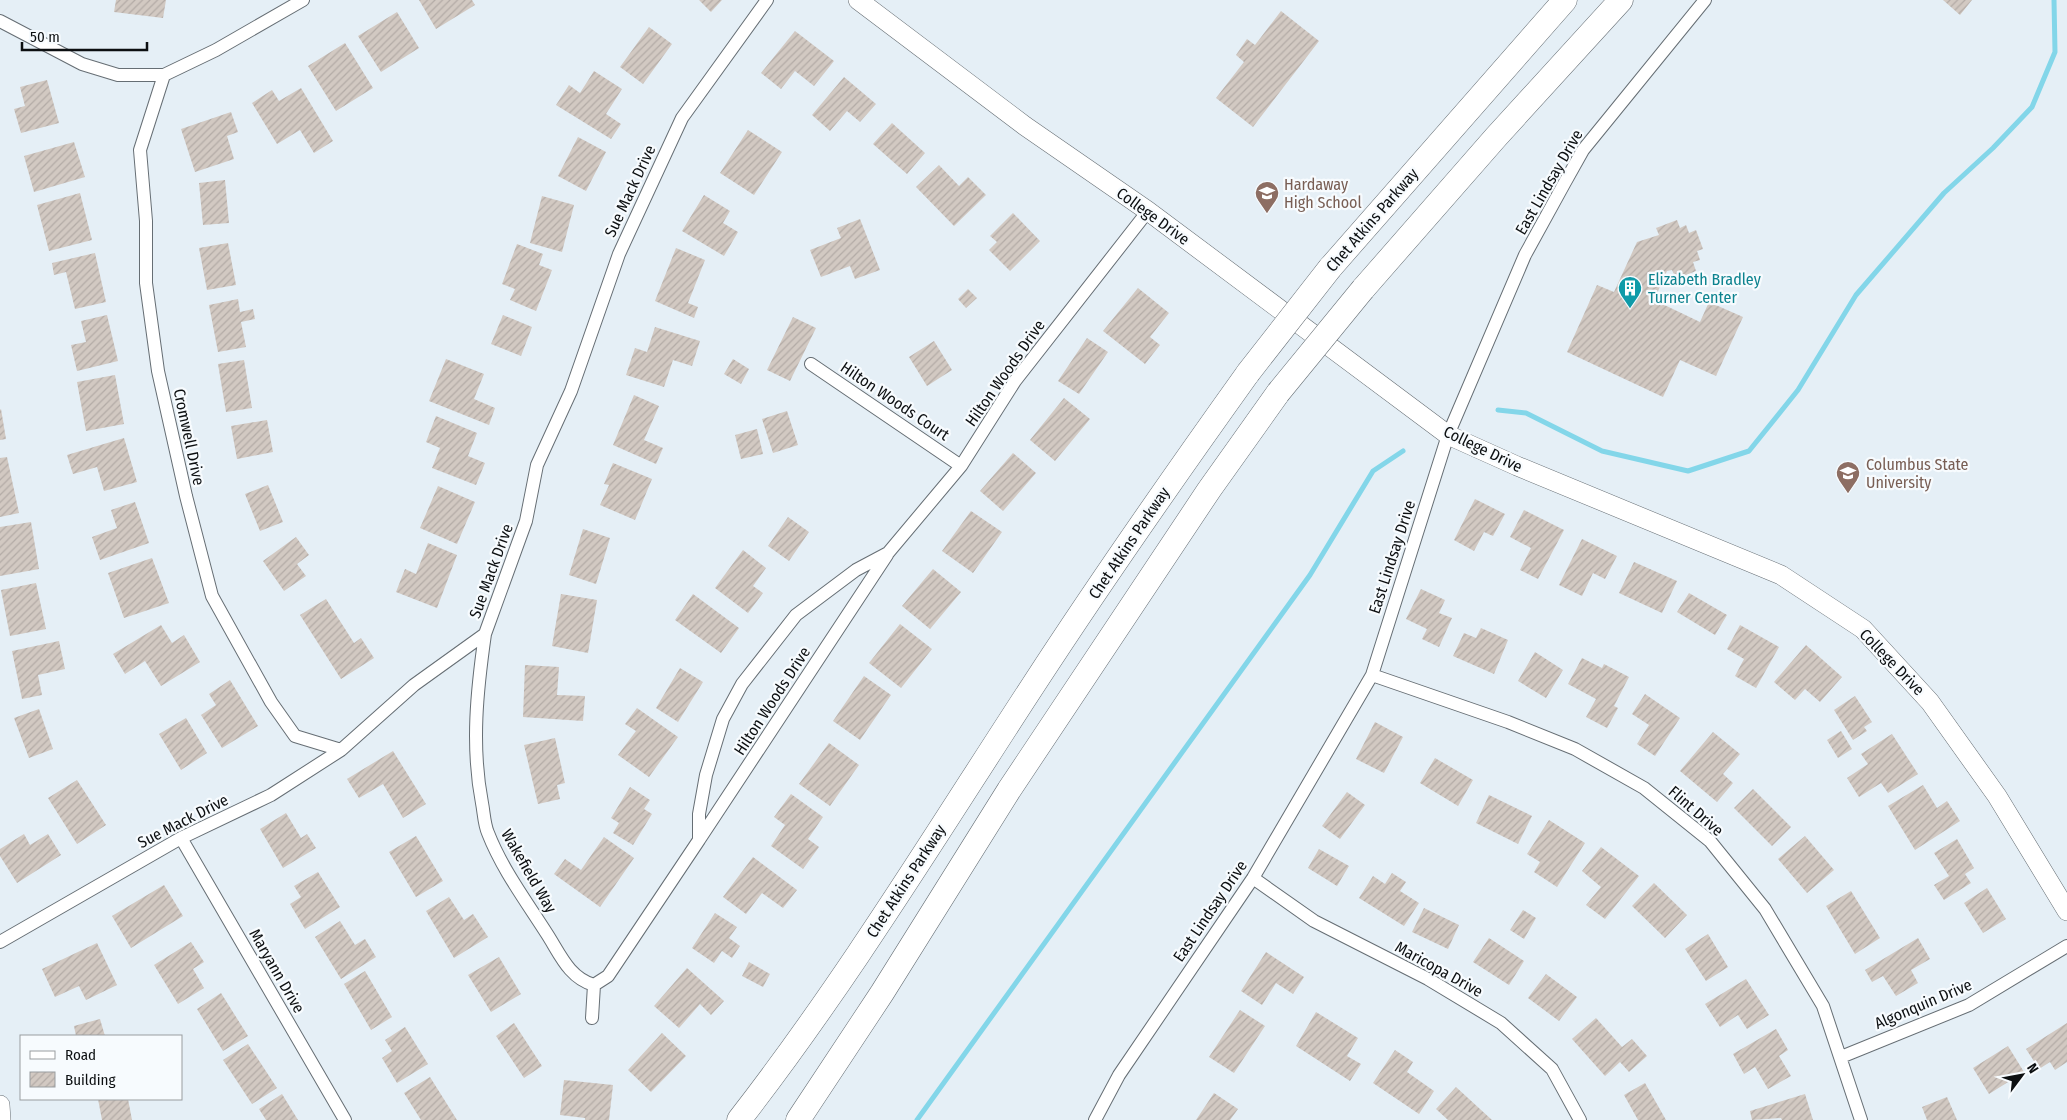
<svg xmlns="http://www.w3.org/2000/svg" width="2067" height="1120" viewBox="0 0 2067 1120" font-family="'Fira Sans Condensed',sans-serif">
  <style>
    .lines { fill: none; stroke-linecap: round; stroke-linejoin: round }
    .stream { stroke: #83d6e9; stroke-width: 5 }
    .building { fill: url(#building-hatch) }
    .street-casing { stroke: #666e74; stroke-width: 14 }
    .secondary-casing { stroke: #666e74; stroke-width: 20 }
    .highway-casing { stroke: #666e74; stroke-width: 25 }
    .street { stroke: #fff; stroke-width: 12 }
    .secondary { stroke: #fff; stroke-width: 19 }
    .highway { stroke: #fff; stroke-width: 24 }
    .highway-bridge-casing { stroke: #666e74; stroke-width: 25; stroke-linecap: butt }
    .highway-bridge { stroke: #fff; stroke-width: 24 }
    .labels { text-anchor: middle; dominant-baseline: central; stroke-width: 4.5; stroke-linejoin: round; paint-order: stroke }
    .street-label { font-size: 16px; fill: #0c0f11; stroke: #f7fbfe }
    .education-label { font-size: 16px; fill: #785e54; stroke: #f7fbfe; text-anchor: start }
    .culture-label { font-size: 16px; fill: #0d838f; stroke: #f7fbfe; text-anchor: start }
  </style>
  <defs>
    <pattern id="building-hatch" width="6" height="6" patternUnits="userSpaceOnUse" patternTransform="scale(1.25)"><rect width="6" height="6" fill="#d2c9c2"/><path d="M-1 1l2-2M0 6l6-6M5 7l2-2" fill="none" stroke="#b3aba6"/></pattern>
  </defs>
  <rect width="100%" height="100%" fill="#e5eff6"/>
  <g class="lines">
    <path class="stream" d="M1498,410L1526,413L1602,451L1688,471L1749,451L1798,390L1856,295L1944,193L1993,148L2032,107L2055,52L2054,0
      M917,1120L1310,575L1373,471L1403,451"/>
  </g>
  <path class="building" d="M116,0H166L163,18L114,12Z
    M419,0H472L475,5L436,29Z
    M699,0H722L711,12Z
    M1943,0H1972L1960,15Z
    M1281,11L1319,41L1253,127L1216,98L1244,62L1236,55L1247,39L1255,45Z
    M397,12L419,48L381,72L358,36Z
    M649,27L672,44L643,84L620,67Z
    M795,31L834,61L814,86L795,71L781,89L761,73Z
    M345,43L373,88L336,111L308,66Z
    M594,71L622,89L606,114L621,124L611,139L556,105L569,85L580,93Z
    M844,77L876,104L860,122L847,111L830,131L812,115Z
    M47,80L59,123L21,133L14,109L25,106L20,87Z
    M301,88L333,141L314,153L300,130L277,144L252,103L272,90L279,101Z
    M231,112L238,132L227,136L234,159L195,172L181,129Z
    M892,123L925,153L907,174L873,144Z
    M748,130L782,152L754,195L720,173Z
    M578,137L606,152L586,191L558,176Z
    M74,142L85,177L34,192L24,156Z
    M939,165L959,186L968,177L986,195L954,226L916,187Z
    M225,180L229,223L203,225L199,183Z
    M80,193L92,240L49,251L37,205Z
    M704,195L730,211L723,223L738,232L724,256L682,231Z
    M542,196L574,205L562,252L530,243Z
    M1013,213L1040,241L1010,271L989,250L997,242L990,236Z
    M860,219L880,270L855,279L850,266L821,277L810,250L841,238L837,228Z
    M1677,220L1680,228L1686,225L1689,233L1696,230L1703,249L1697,251L1700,260L1693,262L1696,271L1676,279L1672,270L1667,271L1654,300L1700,322L1709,302L1743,317L1716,376L1680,360L1663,397L1567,352L1597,285L1614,292L1637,242L1659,235L1656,228Z
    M228,243L236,285L207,290L199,248Z
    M517,244L543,254L539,265L552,270L536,311L510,300L515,289L502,284Z
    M676,248L705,260L688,303L698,307L694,318L655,301Z
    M95,253L106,302L75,309L66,272L54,275L52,263Z
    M1138,288L1169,313L1150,337L1160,345L1145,364L1103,331Z
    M968,289L977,298L966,308L958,299Z
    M238,299L240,312L253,309L255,319L241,322L246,347L218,352L209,305Z
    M107,315L118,361L77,371L71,345L86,342L81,321Z
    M503,315L532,327L521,356L491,344Z
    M793,317L816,328L790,381L767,370Z
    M655,327L700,341L692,366L673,360L664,387L626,375L635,348L647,352Z
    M1087,338L1108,352L1079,394L1058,381Z
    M934,341L952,370L927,386L909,357Z
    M446,359L484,374L474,399L495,408L489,425L429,401Z
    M733,359L749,369L741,384L724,374Z
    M244,360L252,408L226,412L218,364Z
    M115,375L124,424L86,431L77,382Z
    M634,395L659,406L644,440L663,448L656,464L613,445Z
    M1064,398L1090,419L1055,461L1030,440Z
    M1,409L6,439L0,440V410Z
    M787,411L798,445L773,453L762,419Z
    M436,416L477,433L468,456L485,463L476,485L432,468L440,448L426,442Z
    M267,420L273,452L237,459L231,426Z
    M757,429L763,454L741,459L735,435Z
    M124,438L137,482L104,491L97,467L73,474L67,455Z
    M1013,453L1036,473L1003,511L980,491Z
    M7,457L19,513L0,517V458Z
    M613,463L652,479L635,520L600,505L609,485L604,484Z
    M268,485L283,522L260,531L245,494Z
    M438,486L475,502L457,544L420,528Z
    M1475,499L1505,514L1493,536L1484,532L1474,551L1454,540Z
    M135,502L149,543L100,560L92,537L117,528L111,510Z
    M1524,510L1564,530L1538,579L1520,570L1531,548L1510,537Z
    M971,511L1002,532L973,573L942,551Z
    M788,517L809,532L789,561L768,546Z
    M31,522L39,569L0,576V527Z
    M583,529L610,538L596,584L569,575Z
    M296,537L309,555L297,564L306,576L284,591L263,561Z
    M1582,539L1617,556L1605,579L1593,573L1582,596L1559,585Z
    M428,543L457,555L437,608L396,592L405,569L416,574Z
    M743,550L766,568L753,586L763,593L748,613L715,588Z
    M152,558L169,603L124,618L108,573Z
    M1634,562L1677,581L1662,613L1619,593Z
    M933,569L961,592L930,629L902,606Z
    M36,583L46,629L10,636L1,590Z
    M1421,589L1445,600L1439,613L1452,618L1439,647L1422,639L1427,629L1406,619Z
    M1689,593L1727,615L1715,635L1677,612Z
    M561,594L597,600L588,653L552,646Z
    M693,594L739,628L721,653L675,620Z
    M326,599L354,643L361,638L374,658L341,679L300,615Z
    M900,624L932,649L901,688L869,663Z
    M161,625L172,643L184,635L200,662L161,686L145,661L125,674L113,654Z
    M1740,625L1779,647L1756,688L1735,676L1744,659L1727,649Z
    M1481,628L1508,640L1494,674L1453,656L1464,633L1476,638Z
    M59,641L65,669L38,675L42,695L22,699L12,651Z
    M1806,645L1842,677L1820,702L1805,689L1795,700L1774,682Z
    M1535,652L1563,670L1546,698L1518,681Z
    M1582,658L1602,668L1604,664L1629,677L1614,706L1618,708L1607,728L1586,717L1596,699L1568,684Z
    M525,665L559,667L557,695L585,696L583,721L523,717Z
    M680,668L703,682L678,722L656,708Z
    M864,676L891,695L860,740L833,721Z
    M230,680L258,726L222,748L201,715L216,705L209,694Z
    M1645,694L1680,718L1655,756L1637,744L1649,725L1632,714Z
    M1855,696L1872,722L1864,727L1867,731L1853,740L1834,710Z
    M637,708L678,737L649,777L618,755L636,731L625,724Z
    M39,709L53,749L29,758L14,718Z
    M186,718L207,753L181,770L159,734Z
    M1375,722L1403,737L1384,773L1356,759Z
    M1841,731L1852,749L1838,758L1827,740Z
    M1713,732L1740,754L1723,774L1733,783L1717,802L1680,771Z
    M1892,734L1918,774L1888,793L1881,783L1859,797L1847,778L1868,764L1861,754Z
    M555,738L565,783L557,785L560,799L538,804L524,745Z
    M829,743L859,765L830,806L799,784Z
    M393,751L426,804L403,818L383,784L359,798L347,779Z
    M1435,758L1473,780L1458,806L1420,783Z
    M77,780L106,825L77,844L48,798Z
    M1923,785L1937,808L1947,801L1960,821L1915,850L1888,806Z
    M630,787L650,800L644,809L652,814L633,845L613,833L619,823L611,818Z
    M1753,789L1791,827L1772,846L1734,808Z
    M1347,792L1365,805L1340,839L1322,826Z
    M791,794L823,817L808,839L819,847L803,869L771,846L785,825L774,817Z
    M1489,795L1532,816L1518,844L1476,823Z
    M286,813L301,838L307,834L316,848L283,868L260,829Z
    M1549,820L1585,843L1557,887L1534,872L1540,862L1527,854Z
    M24,834L30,845L48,834L61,855L17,883L0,856V849Z
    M416,836L443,881L416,897L389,852Z
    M1805,836L1834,870L1807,893L1778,859Z
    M604,837L634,858L600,907L554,874L565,859L581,870Z
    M1957,839L1974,868L1965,874L1971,883L1944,900L1934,885L1949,876L1934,853Z
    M1601,847L1639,876L1605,919L1586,905L1601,887L1582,871Z
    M1319,849L1349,866L1337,886L1308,868Z
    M753,857L797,890L783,908L762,893L746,914L723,897Z
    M318,872L340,907L305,929L290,904L301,897L294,886Z
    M1392,873L1406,882L1400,891L1419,903L1404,926L1359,898L1373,876L1385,884Z
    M1654,883L1687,915L1665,938L1632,906Z
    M164,885L183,916L131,948L112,916Z
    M1987,888L2006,919L1983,933L1964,903Z
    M1851,891L1880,938L1855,954L1826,906Z
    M449,897L464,920L473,914L488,937L454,958L426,911Z
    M1424,908L1459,925L1448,949L1412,932Z
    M1523,910L1536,918L1524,939L1510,930Z
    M715,913L737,927L729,938L740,946L732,958L722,951L714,963L692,948Z
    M340,921L355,945L365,939L376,957L341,979L315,937Z
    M1708,934L1728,967L1706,981L1685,949Z
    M1489,938L1524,961L1509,985L1473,962Z
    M1918,938L1930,959L1911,970L1918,983L1896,996L1883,976L1872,982L1865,970Z
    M191,942L204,962L193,969L204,988L178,1004L154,965Z
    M97,943L117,985L86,1000L79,986L55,997L42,969Z
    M1266,952L1304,977L1293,994L1276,983L1262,1005L1241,991Z
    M499,957L521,994L491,1012L468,975Z
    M749,962L770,974L763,987L742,976Z
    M687,968L724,1001L711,1015L700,1004L679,1028L654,1006Z
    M365,971L392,1017L371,1030L344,984Z
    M1546,974L1577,997L1559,1021L1528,998Z
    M1746,979L1769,1015L1747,1029L1738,1015L1720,1027L1705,1004Z
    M221,993L248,1036L223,1051L197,1009Z
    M1240,1010L1265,1026L1234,1073L1209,1057Z
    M1316,1012L1358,1038L1347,1056L1361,1064L1350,1081L1296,1046Z
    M1596,1018L1622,1047L1632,1039L1647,1056L1629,1072L1620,1062L1605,1076L1572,1039Z
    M100,1019L105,1036H76L74,1026Z
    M514,1023L542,1066L524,1078L496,1036Z
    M2067,1023V1062L2055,1070L2050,1062L2039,1069L2026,1049Z
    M405,1027L428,1064L397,1083L382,1058L392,1051L385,1040Z
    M1776,1029L1788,1050L1779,1056L1791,1076L1768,1089L1755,1067L1744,1074L1733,1054Z
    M662,1033L686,1056L651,1092L628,1070Z
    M248,1044L277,1088L252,1104L223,1060Z
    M2008,1046L2024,1072L1989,1094L1973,1068Z
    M1395,1050L1413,1062L1407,1072L1434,1091L1419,1114L1373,1083Z
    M430,1077L457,1120H421L404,1093Z
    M564,1080L613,1085L609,1120H585V1118L560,1115Z
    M1645,1083L1666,1120H1638L1624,1095Z
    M1456,1087L1492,1120H1448L1436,1109Z
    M1214,1093L1238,1109L1230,1120H1196Z
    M282,1094L298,1120H266L259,1109Z
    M1805,1094L1813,1120H1782L1781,1118L1752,1120L1750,1111Z
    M1947,1097L1957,1120H1927L1922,1107Z
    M98,1099H128L132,1120H102Z"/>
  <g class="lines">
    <g class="street-casing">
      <path id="street" d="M0,21L82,64L118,75H164L216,50L303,0
        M164,75L140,150L146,221V283L158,371L186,496L212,596L271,702L295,736L341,750
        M811,364L961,466
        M485,634C477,690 471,746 482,803C484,813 484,824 488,833C502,869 526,901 547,934C560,954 569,978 594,985
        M1372,675L1508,722L1575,749L1644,788L1710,841L1765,909L1823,1006L1861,1120
        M181,838L345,1120
        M699,840L887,555
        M1253,878L1314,921L1428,979L1501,1023L1552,1069L1580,1120
        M0,942L181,838L271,795L341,750L414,685L485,634L526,521L537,465L571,391L619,254L682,118L767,0
        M592,1018L594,985L608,976L699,840V814L706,775L723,719L742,684L796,615L856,570L888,553L961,466L1015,381L1148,211
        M1841,1057L1969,1005L2067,946
        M1095,1120L1119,1075L1253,878L1372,675L1448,435L1525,255L1564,184L1583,150L1705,0"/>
    </g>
    <g class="secondary-casing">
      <path id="secondary" d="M858,0L1025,126L1148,211L1448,435L1517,466L1781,575L1863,629L1930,702L1997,796L2067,911
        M0,1105L1,1120"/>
    </g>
    <g class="highway-casing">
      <path id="highway" d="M1330,268L1565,0
        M1363,289L1496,137L1621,0
        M739,1120C847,981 938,831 1034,684C1103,578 1175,475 1248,373
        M798,1120L882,993L1009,790L1209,490L1278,393"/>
    </g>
    <use href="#street" class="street"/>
    <use href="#secondary" class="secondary"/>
    <use href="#highway" class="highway"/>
    <g class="highway-bridge-casing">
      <path id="highway-bridge" d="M1248,373L1330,268
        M1278,393L1363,289"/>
    </g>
    <use href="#highway-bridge" class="highway-bridge"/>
  </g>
  <defs>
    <g id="school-pin" transform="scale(1.25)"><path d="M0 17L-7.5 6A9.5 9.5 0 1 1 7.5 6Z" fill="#8d6e63" stroke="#f7fbfe"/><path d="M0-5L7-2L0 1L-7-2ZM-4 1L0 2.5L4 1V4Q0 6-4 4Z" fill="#fff"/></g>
    <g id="building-pin" transform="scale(1.25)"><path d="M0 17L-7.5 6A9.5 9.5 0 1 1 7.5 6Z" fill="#0f9aa8" stroke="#f7fbfe"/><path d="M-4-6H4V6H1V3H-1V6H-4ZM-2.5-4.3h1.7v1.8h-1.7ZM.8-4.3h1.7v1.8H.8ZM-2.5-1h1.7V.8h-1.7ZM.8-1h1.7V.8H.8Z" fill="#fff"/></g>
    <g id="university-pin" transform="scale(1.25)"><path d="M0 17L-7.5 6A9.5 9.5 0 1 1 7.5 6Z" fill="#8d6e63" stroke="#f7fbfe"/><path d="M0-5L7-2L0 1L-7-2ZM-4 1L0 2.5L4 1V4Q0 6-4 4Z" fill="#fff"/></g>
  </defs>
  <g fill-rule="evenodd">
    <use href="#school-pin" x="1267" y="193"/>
    <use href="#building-pin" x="1630" y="288"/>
    <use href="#university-pin" x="1848" y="473"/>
  </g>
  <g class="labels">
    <g class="street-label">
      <text transform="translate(1549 182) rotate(-60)">East Lindsay Drive</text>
      <text transform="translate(630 191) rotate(-65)">Sue Mack Drive</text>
      <text transform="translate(1153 216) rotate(36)">College Drive</text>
      <text transform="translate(1372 220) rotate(-49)">Chet Atkins Parkway</text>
      <text transform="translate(1005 373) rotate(-55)">Hilton Woods Drive</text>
      <text transform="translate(895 401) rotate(34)">Hilton Woods Court</text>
      <text transform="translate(189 437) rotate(78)">Cromwell Drive</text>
      <text transform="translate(1483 449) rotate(26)">College Drive</text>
      <text transform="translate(1129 543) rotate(-56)">Chet Atkins Parkway</text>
      <text transform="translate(1392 557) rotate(-72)">East Lindsay Drive</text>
      <text transform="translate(491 571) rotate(-70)">Sue Mack Drive</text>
      <text transform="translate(1892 662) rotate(46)">College Drive</text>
      <text transform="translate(772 701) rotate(-57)">Hilton Woods Drive</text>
      <text transform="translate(1696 811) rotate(41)">Flint Drive</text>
      <text transform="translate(183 821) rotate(-27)">Sue Mack Drive</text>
      <text transform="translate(529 871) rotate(60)">Wakefield Way</text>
      <text transform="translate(906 881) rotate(-57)">Chet Atkins Parkway</text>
      <text transform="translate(1210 911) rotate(-56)">East Lindsay Drive</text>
      <text transform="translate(1439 969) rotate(29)">Maricopa Drive</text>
      <text transform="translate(277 971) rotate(60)">Maryann Drive</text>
      <text transform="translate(1923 1004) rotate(-23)">Algonquin Drive</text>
    </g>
    <g class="education-label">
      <text x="1284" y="184">Hardaway<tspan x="1284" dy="18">High School</tspan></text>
      <text x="1866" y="464">Columbus State<tspan x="1866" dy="18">University</tspan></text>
    </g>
    <g class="culture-label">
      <text x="1648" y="279">Elizabeth Bradley<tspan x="1648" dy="18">Turner Center</tspan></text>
    </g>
  </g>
  <rect x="20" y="1035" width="162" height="65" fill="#f7fbfe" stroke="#999d9f"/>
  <rect x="30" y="1051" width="25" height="8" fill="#ffffff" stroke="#999d9f"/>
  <text x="65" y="1060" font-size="15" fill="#0c0f11">Road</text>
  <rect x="30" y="1072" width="25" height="15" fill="url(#building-hatch)" stroke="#999d9f"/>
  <text x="65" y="1085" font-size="15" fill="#0c0f11">Building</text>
  <g transform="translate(2022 1075) rotate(58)" stroke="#f7fbfe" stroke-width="4" paint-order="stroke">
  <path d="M0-4L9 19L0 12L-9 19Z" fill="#0c0f11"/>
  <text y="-8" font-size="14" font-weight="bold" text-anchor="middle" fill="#0c0f11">N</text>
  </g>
  <path d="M22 42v8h125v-8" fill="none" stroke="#0c0f11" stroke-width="2.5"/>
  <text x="30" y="42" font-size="15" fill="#0c0f11" stroke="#f7fbfe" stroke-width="4" paint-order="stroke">50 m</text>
</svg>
